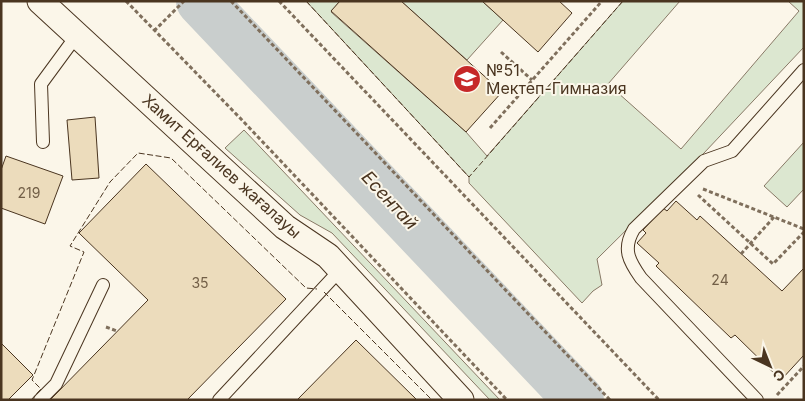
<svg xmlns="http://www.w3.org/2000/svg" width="805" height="401" viewBox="0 0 805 401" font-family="Inter,sans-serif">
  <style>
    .green { fill: #dce7d0; stroke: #887966 }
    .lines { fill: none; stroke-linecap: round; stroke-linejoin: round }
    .river { stroke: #c9cecd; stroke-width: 50 }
    .building { fill: #ecdcbc; stroke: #4a3520 }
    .lane-casing { stroke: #4a3520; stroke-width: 14 }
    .street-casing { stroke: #4a3520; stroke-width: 27 }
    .path { stroke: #7f6f5c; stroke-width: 3; stroke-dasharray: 4 2.5; stroke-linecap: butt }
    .lane { stroke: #fbf6e9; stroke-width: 12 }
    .street { stroke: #fbf6e9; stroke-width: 25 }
    .fence { stroke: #4a3520; stroke-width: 1; stroke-dasharray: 6 2.5; stroke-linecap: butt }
    .labels { text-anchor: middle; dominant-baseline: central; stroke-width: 4; stroke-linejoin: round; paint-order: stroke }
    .number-label { font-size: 14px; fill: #725f47 }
    .poi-label { font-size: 16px; fill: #4a3520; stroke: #fbf6e9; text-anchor: start }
    .street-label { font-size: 16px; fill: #4a3520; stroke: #fbf6e9 }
    .water-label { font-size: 18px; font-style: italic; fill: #4a3520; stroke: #fbf6e9 }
  </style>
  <rect width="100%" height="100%" fill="#fbf6e9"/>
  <path class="green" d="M306,1H340L331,12L466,132L487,156L623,1H680L608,84L681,149L799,11L788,1H804V47L704,153L597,259L602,285L593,291L582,303L469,183V177Z
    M401,1H482L503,20L467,60Z
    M244,130L500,400H490L332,233L300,215L225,148Z
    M804,142V189L787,207L764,186Z"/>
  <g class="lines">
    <path class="river" d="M201,1L579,400"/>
  </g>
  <path class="building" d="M340,1H401L502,92L466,132L331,11Z
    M482,1H559L572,13L538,52Z
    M95,117L99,178L72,180L67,120Z
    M6,156L63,176L45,224L1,208V170Z
    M146,164L286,299L187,400H50L148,300L79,233Z
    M676,201L697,220L700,216L782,291L804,268V355L781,380L735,335L731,338L656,266L659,263L637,243L646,233L643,230L663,208L667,211Z
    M356,340L417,400H297Z
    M1,343L33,375L8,400H1Z"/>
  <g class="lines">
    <g class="lane-casing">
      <path id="lane" d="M43,142L41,84L77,35
        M40,400L56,384L103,285
        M219,400L341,269
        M757,400L641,278C629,261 622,249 634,229L704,161L732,151L804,70"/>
    </g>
    <g class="street-casing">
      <path id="street" d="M40,1L285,227L328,256L461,400"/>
    </g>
    <path class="path" d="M126,1L241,119L507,400
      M231,1L610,400
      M279,1L659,400
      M154,31L184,1
      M501,52L532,80
      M490,128L602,1
      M703,189L804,229
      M698,195L773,264L804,232
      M741,254L774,217
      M106,327L117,331
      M777,395L804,366"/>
    <use href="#lane" class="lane"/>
    <use href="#street" class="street"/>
    <path class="fence" d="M306,1L469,177L623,1
      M324,292L432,400
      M31,400L41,389L32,380L84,252L70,246L110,182L138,153L171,158L306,288L317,289"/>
  </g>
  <defs>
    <g id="school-disc" transform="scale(1.4375)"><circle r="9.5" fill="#c62828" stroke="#fbf6e9"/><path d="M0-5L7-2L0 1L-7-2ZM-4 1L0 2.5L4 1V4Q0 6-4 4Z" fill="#fff"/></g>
  </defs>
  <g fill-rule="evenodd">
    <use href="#school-disc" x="467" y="79"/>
  </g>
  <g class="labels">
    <g class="number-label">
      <text x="29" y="192">219</text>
      <text x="720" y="279">24</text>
      <text x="200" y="282">35</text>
    </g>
    <g class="poi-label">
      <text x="486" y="70">№51<tspan x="486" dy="18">Мектеп-Гимназия</tspan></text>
    </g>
    <g class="street-label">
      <text transform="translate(222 166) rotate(42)">Хамит Ерғалиев жағалауы</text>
    </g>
    <g class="water-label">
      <text transform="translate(390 200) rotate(47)">Есентай</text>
    </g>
  </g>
  <rect width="805" height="401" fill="none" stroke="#4a3520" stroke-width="5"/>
  <g transform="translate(770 366) rotate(137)" stroke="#fbf6e9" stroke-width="4" paint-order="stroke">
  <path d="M0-4L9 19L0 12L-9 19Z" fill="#4a3520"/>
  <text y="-8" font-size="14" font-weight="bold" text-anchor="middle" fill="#4a3520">С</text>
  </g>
</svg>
